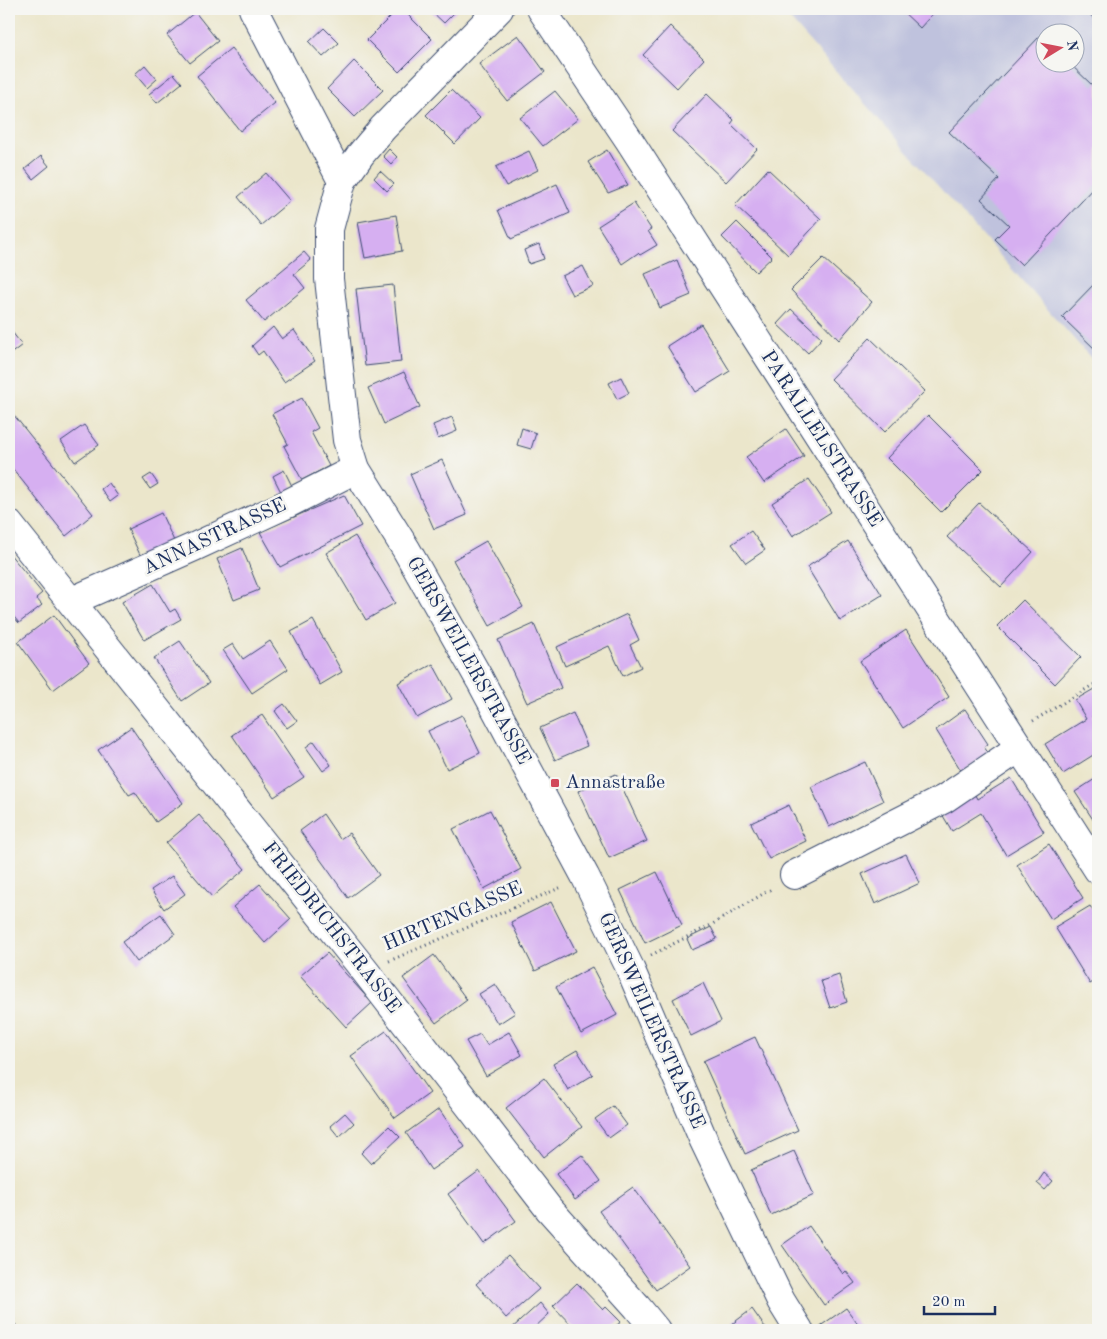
<svg xmlns="http://www.w3.org/2000/svg" width="1107" height="1339" viewBox="0 0 1107 1339" font-family="'Old Standard TT',serif">
  <style>
    .industrial { fill: #bfc2dd; fill-rule: evenodd }
    .building { fill: #d6aff1 }
    .lines { fill: none; stroke-linecap: round; stroke-linejoin: round }
    .minor-casing { stroke: #3a4a6e; stroke-width: 30 }
    .tertiary-casing { stroke: #3a4a6e; stroke-width: 30 }
    .path { stroke: #3a4a6e; stroke-width: 3; stroke-dasharray: 1 4; stroke-linecap: butt }
    .minor { stroke: #fff; stroke-width: 28 }
    .tertiary { stroke: #fff; stroke-width: 28 }
    .poi-dot { fill: #d1495b; stroke: #f6f6f2; stroke-width: 2 }
    .labels { text-anchor: middle; dominant-baseline: central; stroke-width: 5; stroke-linejoin: round; paint-order: stroke }
    .street-label { font-size: 20px; fill: #1b2f5e; stroke: #f6f6f2 }
    .poi-label { font-size: 20px; fill: #1b2f5e; stroke: #f6f6f2; text-anchor: start }
  </style>
  <rect width="100%" height="100%" fill="#f6f6f2"/>
  <filter id="ink" filterUnits="userSpaceOnUse"><feTurbulence type="fractalNoise" baseFrequency=".02" numOctaves="2"/><feDisplacementMap in="SourceGraphic" scale="10" xChannelSelector="R" yChannelSelector="G"/><feConvolveMatrix kernelMatrix="1 2 1 2 8 2 1 2 1" color-interpolation-filters="sRGB"/></filter>
  <filter id="wash" filterUnits="userSpaceOnUse"><feTurbulence type="fractalNoise" baseFrequency=".0096" numOctaves="4" result="noise"/><feDisplacementMap in="SourceGraphic" scale="20" xChannelSelector="R" yChannelSelector="G"/><feGaussianBlur stdDeviation="1.12" result="paint"/><feColorMatrix in="noise" values="0 0 0 0 0 0 0 0 0 0 0 0 0 0 0 0 0 1.4 0 .05"/><feComposite in="paint" operator="in"/></filter>
  <g filter="url(#wash)">
    <rect width="100%" height="100%" fill="#ebe6cb"/>
    <path class="industrial" d="M793,9H1098V366L787,16ZM1044,32H1074V62H1044Z"/>
    <g id="blocks">
      <path class="building" d="M398,9H402L432,39L399,72L367,40Z
        M429,9H458L444,23Z
        M900,9H937L920,28Z
        M1084,9H1098V22Z
        M195,12L218,41L190,63L167,35Z
        M670,26L704,59L677,88L643,55Z
        M324,28L339,43L323,57L309,42Z
        M518,35L545,72L507,101L479,64Z
        M1040,36L1044,40V62H1068L1093,86L1098,80V188L1096,186L1022,265L995,239L1009,225L981,199L999,179L949,132Z
        M231,48L275,103L240,131L197,76Z
        M354,61L383,90L355,117L327,89Z
        M145,65L157,79L147,88L135,74Z
        M174,74L182,83L157,103L149,94Z
        M451,90L480,118L455,144L426,115Z
        M555,91L578,119L543,146L520,118Z
        M707,94L734,120L731,124L757,149L726,182L672,131Z
        M389,149L397,157L391,164L383,156Z
        M607,150L628,185L608,193L588,162Z
        M529,151L538,170L506,186L496,167Z
        M41,156L49,166L33,179L25,169Z
        M768,169L821,219L788,255L735,205Z
        M380,171L394,184L387,191L374,178Z
        M266,173L290,201L261,225L238,197Z
        M557,184L570,213L511,239L498,210Z
        M634,203L651,229L648,231L657,245L640,255L638,253L622,264L598,226Z
        M396,215L402,251L365,258L358,222Z
        M737,222L772,257L756,272L722,237Z
        M539,244L544,259L529,264L524,250Z
        M304,252L311,260L294,274L305,288L264,322L246,300Z
        M823,258L872,302L839,340L791,290Z
        M677,260L691,295L660,308L645,274Z
        M583,266L593,286L572,295L562,276Z
        M1098,280V352L1062,317Z
        M393,285L401,362L365,366L356,289Z
        M791,309L822,338L808,353L777,324Z
        M701,324L730,371L696,392L667,346Z
        M273,327L282,339L294,330L315,361L284,382L263,351L258,355L252,346Z
        M9,328L22,345L9,355Z
        M870,338L925,391L885,432L831,379Z
        M404,372L420,407L384,424L368,388Z
        M621,377L629,393L617,399L609,383Z
        M302,398L318,428L311,432L329,466L302,480L284,446L288,444L272,414Z
        M9,409L93,514L66,536L9,464Z
        M928,415L983,470L941,512L887,458Z
        M452,417L457,431L438,439L433,425Z
        M84,425L99,445L75,462L61,441Z
        M522,428L536,433L531,449L517,445Z
        M786,429L804,456L764,483L746,457Z
        M442,460L467,515L434,529L410,474Z
        M284,470L293,488L282,494L273,476Z
        M151,474L158,484L150,489L143,479Z
        M809,479L831,512L793,536L772,503Z
        M109,483L118,496L110,502L101,489Z
        M344,495L361,526L280,567L260,532Z
        M979,503L1033,552L1001,587L947,537Z
        M161,513L174,541L141,557L128,529Z
        M751,531L765,550L746,563L732,544Z
        M355,536L395,603L366,620L326,553Z
        M486,541L523,607L490,626L453,560Z
        M848,541L882,595L840,621L807,567Z
        M242,548L259,590L234,600L217,559Z
        M9,553L42,593L36,598L42,605L19,623L9,611Z
        M153,584L170,612L175,609L181,619L144,640L122,602Z
        M1023,600L1081,657L1055,684L997,626Z
        M627,614L639,640L630,645L641,667L623,676L609,646L565,666L557,647Z
        M54,615L89,663L53,690L18,642Z
        M313,620L342,672L320,685L291,632Z
        M534,624L561,688L527,703L498,640Z
        M906,630L949,697L903,728L860,661Z
        M180,641L209,683L182,701L154,658Z
        M270,641L288,669L252,693L223,650L233,644L243,659Z
        M433,664L452,699L417,718L398,683Z
        M1094,689L1098,697V712L1092,716L1098,727V752L1063,774L1045,744L1086,719L1075,700Z
        M284,704L297,721L287,728L275,711Z
        M965,709L988,744L984,747L989,754L962,772L936,730Z
        M573,713L587,746L555,760L540,728Z
        M262,715L304,777L274,797L232,735Z
        M462,715L480,753L447,769L428,731Z
        M131,727L183,803L156,822L135,792L129,795L98,750Z
        M314,741L331,765L323,771L306,747Z
        M865,762L883,801L829,827L811,787Z
        M616,774L647,841L609,858L578,791Z
        M1098,777V827L1075,792Z
        M1011,778L1044,832L1006,855L981,813L952,831L939,809L972,789L977,799Z
        M789,805L806,841L769,859L751,823Z
        M490,810L521,869L484,889L453,829Z
        M323,814L340,839L349,833L379,875L348,898L300,831Z
        M199,815L245,869L212,897L166,843Z
        M1049,844L1083,898L1051,919L1017,865Z
        M906,854L920,883L875,904L862,874Z
        M657,872L682,925L645,943L620,890Z
        M172,876L185,894L164,909L151,890Z
        M260,884L291,919L265,943L233,907Z
        M551,902L576,951L535,971L511,922Z
        M1090,906L1098,919V979L1090,984L1055,927Z
        M161,914L175,934L137,962L122,942Z
        M711,927L717,939L692,950L687,939Z
        M327,953L372,1003L346,1027L300,976Z
        M434,955L467,1000L436,1023L403,978Z
        M592,967L617,1015L581,1034L556,987Z
        M839,975L847,1002L830,1008L821,981Z
        M703,983L721,1021L691,1036L673,999Z
        M495,984L515,1013L498,1024L479,994Z
        M386,1031L430,1093L395,1118L351,1056Z
        M509,1032L522,1055L486,1076L466,1041L480,1034L487,1045Z
        M755,1037L798,1130L745,1154L703,1061Z
        M577,1050L593,1075L568,1090L553,1064Z
        M544,1078L582,1127L544,1157L506,1108Z
        M613,1106L627,1125L609,1138L595,1119Z
        M439,1109L465,1147L431,1170L406,1133Z
        M345,1113L354,1123L339,1137L330,1126Z
        M389,1126L400,1137L371,1164L361,1153Z
        M794,1151L814,1195L771,1215L751,1170Z
        M582,1155L601,1181L575,1200L556,1174Z
        M479,1171L516,1221L484,1244L448,1194Z
        M1044,1173L1053,1181L1045,1190L1037,1183Z
        M633,1187L690,1266L656,1290L599,1211Z
        M809,1226L843,1274L846,1271L855,1283L824,1305L782,1245Z
        M508,1255L539,1289L506,1318L476,1284Z
        M577,1283L603,1310L606,1307L621,1322L610,1330H576L553,1306Z
        M540,1303L549,1314L532,1330H510Z
        M846,1308L862,1330H822L819,1327Z
        M752,1309L767,1330H724Z"/>
    </g>
  </g>
  <g filter="url(#ink)">
    <use href="#blocks" fill-opacity="0" stroke="#3a4a6e" stroke-width="1"/>
    <g class="lines">
      <g class="minor-casing">
        <path id="minor" d="M253,9L342,181
          M541,9L629,140L1098,870
          M9,524L365,971L549,1209L637,1307L656,1330
          M72,601L194,547L287,504L356,469
          M794,875L944,799L1019,748"/>
      </g>
      <g class="tertiary-casing">
        <path id="tertiary" d="M499,9L383,128L361,154L342,181L329,229V279L347,440L356,469L406,549L480,680L585,876L629,966L704,1141L781,1301L799,1330"/>
      </g>
      <path class="path" d="M1033,721L1098,682
        M651,955L711,925L773,888
        M389,961L562,887
        M9,1300L16,1330"/>
      <use href="#minor" class="minor"/>
      <use href="#tertiary" class="tertiary"/>
    </g>
  </g>
  <rect class="poi-dot" x="550" y="778" width="10" height="10" rx="2.5"/>
  <g class="labels">
    <g class="street-label">
      <text transform="translate(821 439) rotate(57)">PARALLELSTRASSE</text>
      <text transform="translate(215 537) rotate(-25)">ANNASTRASSE</text>
      <text transform="translate(468 661) rotate(61)">GERSWEILERSTRASSE</text>
      <text transform="translate(453 917) rotate(-23)">HIRTENGASSE</text>
      <text transform="translate(331 928) rotate(52)">FRIEDRICHSTRASSE</text>
      <text transform="translate(651 1021) rotate(66)">GERSWEILERSTRASSE</text>
    </g>
    <g class="poi-label">
      <text x="565" y="783">Annastraße</text>
    </g>
  </g>
  <rect width="1107" height="1339" fill="none" stroke="#f6f6f2" stroke-width="30"/>
  <g transform="translate(1060 48) rotate(80)"><circle r="24" fill="#f6f6f2" stroke="#9ea6b7"/>
  <path d="M0-4L9 19L0 12L-9 19Z" fill="#d1495b"/>
  <text y="-8" font-size="14" font-weight="bold" text-anchor="middle" fill="#1b2f5e">N</text>
  </g>
  <path d="M924 1306v8h71v-8" fill="none" stroke="#1b2f5e" stroke-width="2.5"/>
  <text x="932" y="1306" font-size="15" fill="#1b2f5e" stroke="#f6f6f2" stroke-width="4" paint-order="stroke">20 m</text>
</svg>
